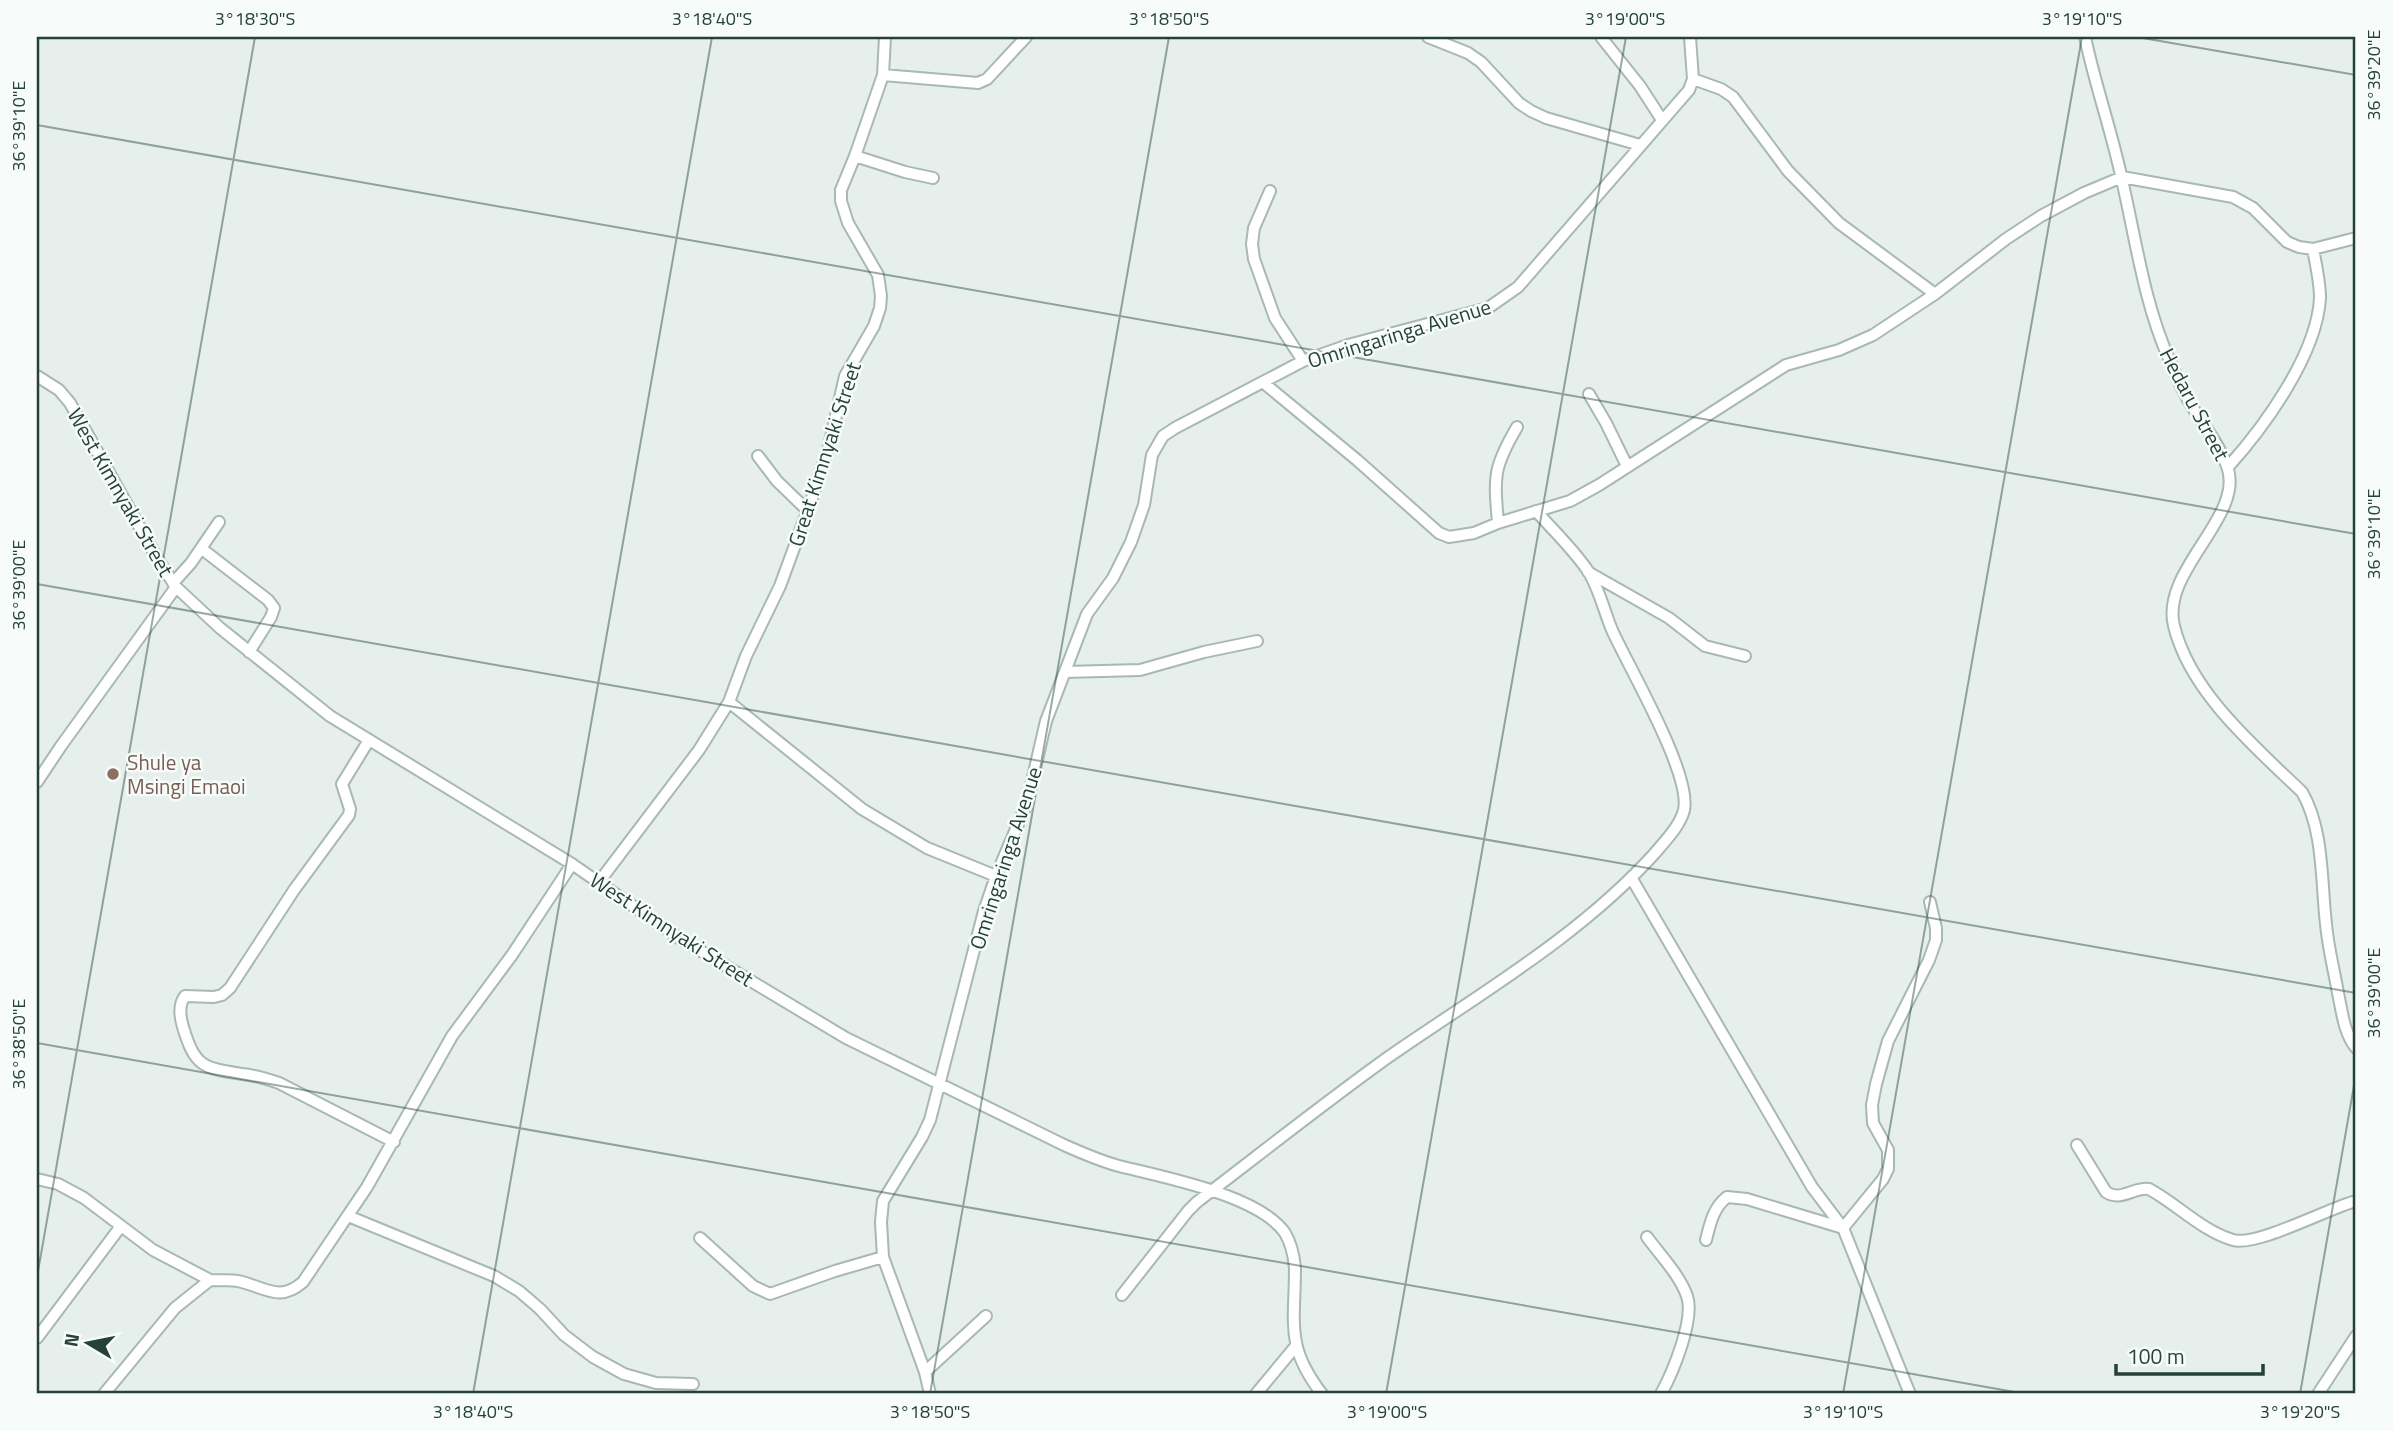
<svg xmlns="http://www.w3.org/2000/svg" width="2393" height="1431" viewBox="0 0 2393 1431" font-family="'Titillium Web',sans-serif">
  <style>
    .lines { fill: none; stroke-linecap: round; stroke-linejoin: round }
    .minor-casing { stroke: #a8b8b2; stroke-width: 14 }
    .minor { stroke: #fff; stroke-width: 10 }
    .ticks { fill: none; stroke: #24423a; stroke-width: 2; stroke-opacity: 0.45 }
    .education-dot { fill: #8d6e63; stroke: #f7fbf9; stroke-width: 2.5 }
    .labels { text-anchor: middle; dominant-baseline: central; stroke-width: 5; stroke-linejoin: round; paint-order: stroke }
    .street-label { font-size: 21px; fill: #24423a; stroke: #f7fbf9 }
    .education-label { font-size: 21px; fill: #785e54; stroke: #f7fbf9; text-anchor: start }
    .neatline { fill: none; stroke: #24423a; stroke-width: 2.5 }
    .ticks-label { font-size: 18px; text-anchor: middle; fill: #24423a }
  </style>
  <rect width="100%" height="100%" fill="#e6efeb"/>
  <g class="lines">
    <g class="minor-casing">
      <path id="minor" d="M1428,37L1468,53L1481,62L1519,103L1531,111L1546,118L1640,145
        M1601,37L1640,86L1662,120
        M2085,37C2095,85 2112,132 2122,180C2136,240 2144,303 2169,359C2174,372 2180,385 2187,398C2199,420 2218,441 2227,466C2246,516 2160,570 2174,626C2190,692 2255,747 2302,792C2324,830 2321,881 2326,924C2328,947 2334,970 2338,993C2342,1012 2344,1033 2356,1048
        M883,75L978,83L987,79L1026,37
        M1693,79L1721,89L1733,97L1788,171L1839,223L1935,294
        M855,156L905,172L933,178
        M1270,191L1254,228L1252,244L1254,259L1275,318L1303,361
        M37,376L59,390L70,403L157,558L176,587L220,628L330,716L572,864L679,938L846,1038L1064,1145C1082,1153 1100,1161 1119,1166C1162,1177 1259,1195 1285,1233C1291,1243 1294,1257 1295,1268C1295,1324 1285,1346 1322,1394
        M1265,384L1357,460L1439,533L1449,537L1474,533L1498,523L1570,501L1599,485L1786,365L1839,350L1873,335L1935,294L2006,239L2041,216L2084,193L2122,177L2233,197L2253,208L2287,242L2299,247L2313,249L2356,238
        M1589,394L1606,423L1627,466
        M758,456L777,481L807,510
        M2228,467C2265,426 2317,354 2320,298C2320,282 2316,265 2313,249
        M1498,523C1494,476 1493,468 1517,427
        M202,549L268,600L274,608L271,617L249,652
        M1588,572L1669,618L1705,646L1745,656
        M173,583L191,563L219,522
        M1065,672L1140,670L1204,652L1257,641
        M729,702L862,809L927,848L996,876
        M369,740L342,784L350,809L349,815L294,890L230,988L222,995L214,997L185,996C178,1005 180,1017 183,1027C195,1067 203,1068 242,1074C254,1075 267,1079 279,1083L394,1142
        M37,782L61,746L176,587
        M1632,879L1812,1187L1843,1228L1910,1394
        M599,882L699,750L729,702L746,656L780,586L809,507L829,446L845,376L874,326L880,308L881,296L878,275L848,223L841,201V190L855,156L883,75L885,37
        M2077,1145L2106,1192C2121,1202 2133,1187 2149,1189C2177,1204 2202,1231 2233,1240C2256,1247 2329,1208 2356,1201
        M37,1179L58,1184L84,1198L153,1250L210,1280
        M348,1216L494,1276L519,1291L540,1309L564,1335L593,1357L624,1374L656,1383L693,1384
        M1647,1237C1660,1255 1679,1274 1687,1296C1695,1319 1673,1372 1661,1394
        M700,1238L753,1286L770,1294L835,1271L883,1257
        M1706,1240C1710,1224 1713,1208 1727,1197L1747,1199L1843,1228L1883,1179L1888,1169V1150L1873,1123L1872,1105L1876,1084L1888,1041L1929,960L1936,940V928L1930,902
        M1122,1295L1188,1211L1197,1202C1260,1154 1323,1104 1387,1058C1479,994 1579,937 1655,853C1665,841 1680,826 1684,810C1692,774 1628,666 1612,630C1604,611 1599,588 1588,571C1574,550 1553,530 1536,511
        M37,1338L121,1226
        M925,1372L986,1316
        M104,1394L175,1308L210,1280C219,1280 229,1280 238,1281C265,1287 279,1303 303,1282L367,1187L452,1036L512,955L572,864
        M930,1394L925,1372L883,1257L881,1222L883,1201L922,1137L930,1120L984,911L996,876L1027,803L1046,721L1087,614L1113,578L1131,542L1144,505L1152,455L1163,436L1175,428L1303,361L1348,345L1488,308L1518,287L1689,90L1693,79L1690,37
        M1256,1394L1295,1347
        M2318,1394L2356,1336"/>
    </g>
    <use href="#minor" class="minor"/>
  </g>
  <path class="ticks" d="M2137,37L2356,75M37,125L2356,534M37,584L2356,993M37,1043L2026,1394M37,1277L255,37M473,1394L712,37M930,1394L1169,37M1386,1394L1626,37M1843,1394L2082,37M2300,1394L2356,1074"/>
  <circle class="education-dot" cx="113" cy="774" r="7"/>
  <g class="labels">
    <g class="street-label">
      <text transform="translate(1399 333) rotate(-17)">Omringaringa Avenue</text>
      <text transform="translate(2195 404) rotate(62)">Hedaru Street</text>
      <text transform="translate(824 454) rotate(-72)">Great Kimnyaki Street</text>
      <text transform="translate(121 492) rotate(60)">West Kimnyaki Street</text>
      <text transform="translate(1005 858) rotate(-72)">Omringaringa Avenue</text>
      <text transform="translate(672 929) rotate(33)">West Kimnyaki Street</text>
    </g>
    <g class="education-label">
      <text x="127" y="762">Shule ya<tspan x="127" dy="24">Msingi Emaoi</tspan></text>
    </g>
  </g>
  <rect width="2393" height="1431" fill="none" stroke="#f7fbf9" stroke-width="77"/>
  <g transform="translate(88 1343) rotate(280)" stroke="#f7fbf9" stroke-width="5" paint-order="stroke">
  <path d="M0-5L12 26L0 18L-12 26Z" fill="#24423a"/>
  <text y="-10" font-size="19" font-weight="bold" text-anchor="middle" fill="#24423a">N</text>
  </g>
  <path d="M2116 1364v10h147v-10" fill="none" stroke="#24423a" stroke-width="3.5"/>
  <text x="2127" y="1364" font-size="21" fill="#24423a" stroke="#f7fbf9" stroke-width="5" paint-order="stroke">100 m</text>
  <rect x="38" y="38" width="2316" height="1354" class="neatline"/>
  <g class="ticks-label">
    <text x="255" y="25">3°18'30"S</text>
    <text x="712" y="25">3°18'40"S</text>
    <text x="1169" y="25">3°18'50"S</text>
    <text x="1625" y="25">3°19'00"S</text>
    <text x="2082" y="25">3°19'10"S</text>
    <text transform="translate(2374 75) rotate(-90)" y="6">36°39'20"E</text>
    <text transform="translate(19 126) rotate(-90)" y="6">36°39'10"E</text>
    <text transform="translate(2374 534) rotate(-90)" y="6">36°39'10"E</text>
    <text transform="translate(19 585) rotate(-90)" y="6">36°39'00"E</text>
    <text transform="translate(2374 993) rotate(-90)" y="6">36°39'00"E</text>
    <text transform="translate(19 1044) rotate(-90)" y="6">36°38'50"E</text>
    <text x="473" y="1418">3°18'40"S</text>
    <text x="930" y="1418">3°18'50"S</text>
    <text x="1387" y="1418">3°19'00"S</text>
    <text x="1843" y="1418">3°19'10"S</text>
    <text x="2300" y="1418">3°19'20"S</text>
  </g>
</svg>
